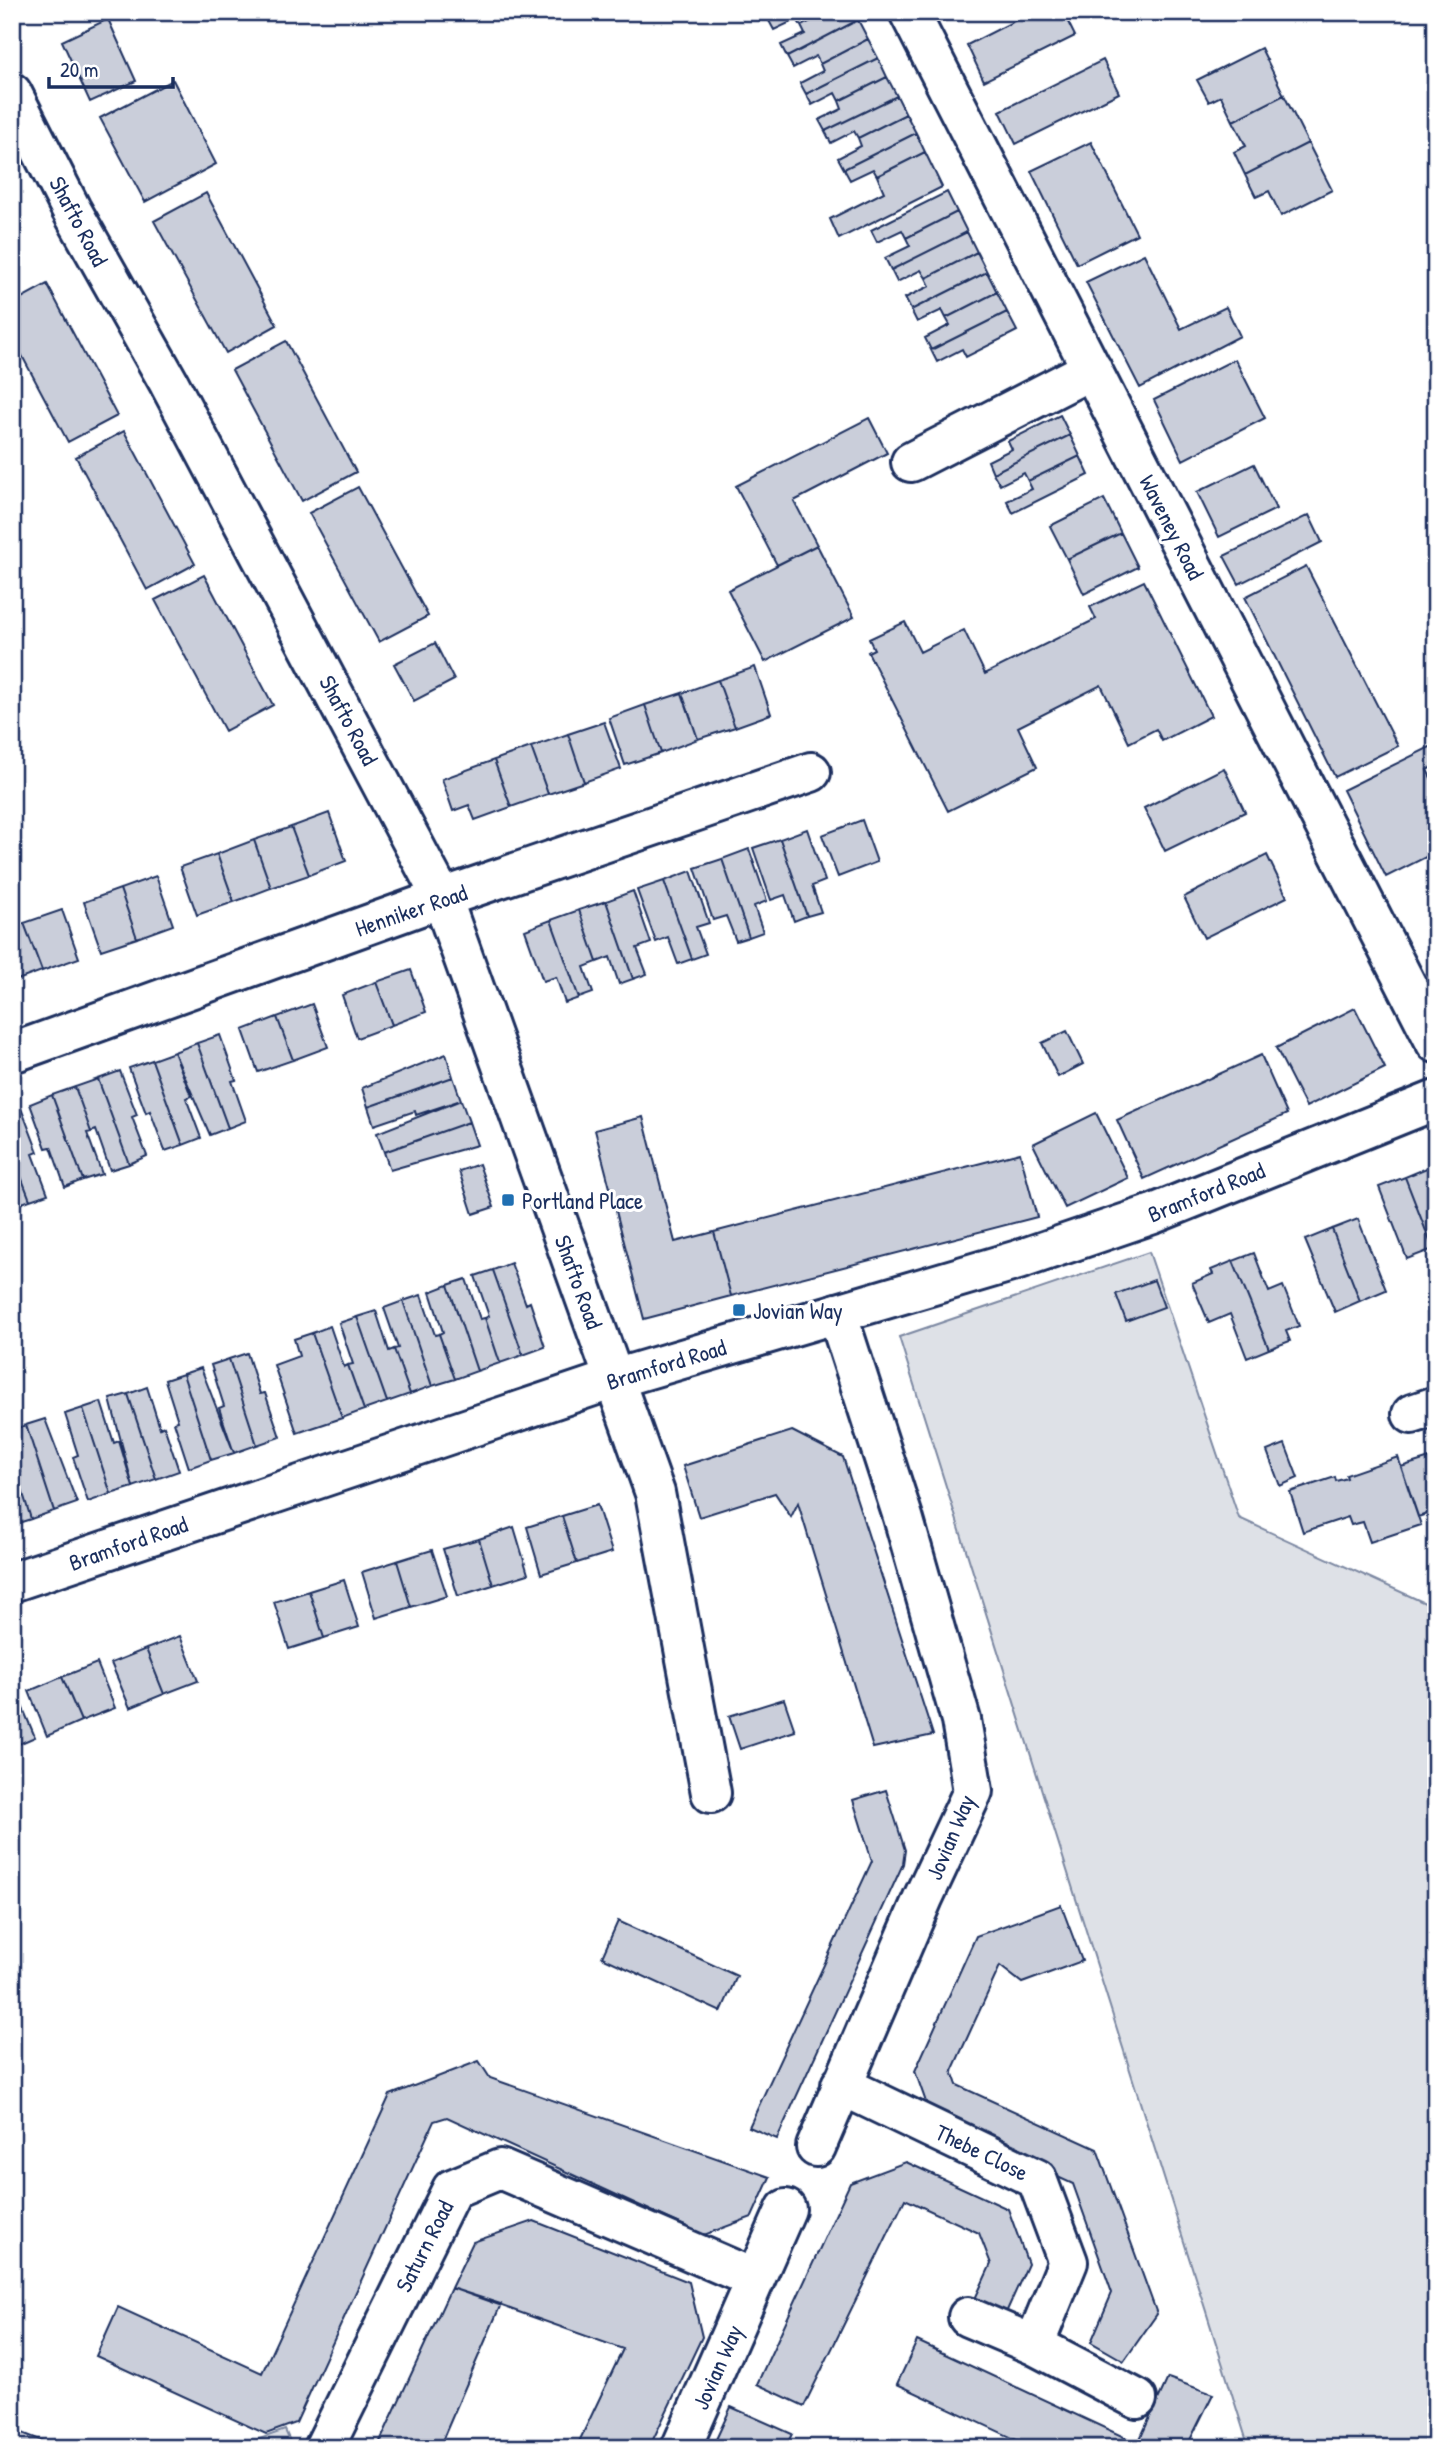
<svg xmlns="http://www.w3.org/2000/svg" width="1448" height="2460" viewBox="0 0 1448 2460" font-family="'Patrick Hand',sans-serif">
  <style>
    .green { fill: #dee1e7; stroke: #7c88a2; stroke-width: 2 }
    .building { fill: #caceda; stroke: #1b2f5e; stroke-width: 2 }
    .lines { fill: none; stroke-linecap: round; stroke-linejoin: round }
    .minor-casing { stroke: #1b2f5e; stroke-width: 44 }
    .major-casing { stroke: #1b2f5e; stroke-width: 44 }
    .minor { stroke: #fff; stroke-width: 38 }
    .major { stroke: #fff; stroke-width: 38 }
    .poi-dot { fill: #1f6fb2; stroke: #fff; stroke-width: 2.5 }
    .labels { text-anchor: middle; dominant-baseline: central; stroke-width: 6; stroke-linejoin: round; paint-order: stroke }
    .street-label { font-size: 23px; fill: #1b2f5e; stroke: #fff }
    .poi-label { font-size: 23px; fill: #1b2f5e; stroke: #fff; text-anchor: start }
  </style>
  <rect width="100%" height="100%" fill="#fff"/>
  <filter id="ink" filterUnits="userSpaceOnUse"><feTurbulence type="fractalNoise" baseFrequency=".0143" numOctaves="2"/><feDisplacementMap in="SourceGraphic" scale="14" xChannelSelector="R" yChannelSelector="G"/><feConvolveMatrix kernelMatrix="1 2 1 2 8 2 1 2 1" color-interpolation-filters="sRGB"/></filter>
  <g filter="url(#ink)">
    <path class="green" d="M1149,1252L1239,1518L1436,1608V2448H1249L899,1337Z
      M285,2430L293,2448H234Z"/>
    <path class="building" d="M765,12H781L768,19Z
      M781,12H828L801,26L797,19L774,30L768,19Z
      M828,12H855L858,20L787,57L781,45L805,34L801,26Z
      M1032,12H1063L1075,36L984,81L967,45Z
      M108,19L136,81L90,102L62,41Z
      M858,20L868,39L820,64L816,56L793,68L787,57Z
      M868,39L878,58L806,94L800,83L823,71L820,64Z
      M1261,48L1284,95L1233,121L1221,96L1209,102L1197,80Z
      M878,58L887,77L839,101L835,93L812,105L806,94Z
      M1103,60L1119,93L1016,144L1000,111Z
      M887,77L897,96L825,131L819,120L842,109L839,101Z
      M173,80L216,164L145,202L100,118Z
      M1284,95L1308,143L1245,175L1234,152L1246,146L1233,121Z
      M897,96L906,114L858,138L854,131L831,143L825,131Z
      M906,114L916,133L844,169L838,158L861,146L858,138Z
      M916,133L925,152L877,176L873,169L850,180L844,169Z
      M1091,142L1137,234L1077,264L1031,171Z
      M1308,143L1332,190L1281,216L1269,191L1256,197L1245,175Z
      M925,152L942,187L839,239L830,219L884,192L877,176Z
      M947,192L957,212L906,238L902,230L877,242L871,230Z
      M206,193L277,325L226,353L154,221Z
      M957,212L967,232L891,270L885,258L910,246L906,238Z
      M967,232L977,252L926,278L921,270L897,282L891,270Z
      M977,252L987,272L911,310L905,298L930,286L926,278Z
      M1144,254L1181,329L1226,307L1240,336L1140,388L1086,282Z
      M12,263L21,279L12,284Z
      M987,272L997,292L946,318L942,310L917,322L911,310Z
      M47,284L117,416L68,442L12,337V303Z
      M997,292L1007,312L931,350L925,338L950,325L946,318Z
      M1007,312L1017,331L966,357L962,349L937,362L931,350Z
      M286,341L356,472L302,501L232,370Z
      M1235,359L1265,418L1183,460L1154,400Z
      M1060,415L1070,435L993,473L988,461L1012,449L1008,441Z
      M869,418L887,453L794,501L817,545L777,565L736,486Z
      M124,431L195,564L147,590L76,457Z
      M1070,435L1080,456L1028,481L1024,473L1000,485L993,473Z
      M1080,456L1089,475L1013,513L1007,501L1032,489L1028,481Z
      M1254,464L1276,509L1219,537L1197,492Z
      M358,487L428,616L379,642L309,513Z
      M1104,499L1121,533L1067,559L1050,526Z
      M1309,515L1322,542L1239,584L1224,556Z
      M1121,533L1138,567L1084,594L1067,559Z
      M817,545L854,617L765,662L728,590Z
      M1306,566L1398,746L1335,777L1245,597Z
      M204,575L273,705L225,731L155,600Z
      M1144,581L1211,716L1162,741L1156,729L1129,743L1101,685L1018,727L1037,767L948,811L868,652L874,649L869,639L905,622L920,652L964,630L985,674L1096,619L1090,607Z
      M435,643L454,680L414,701L394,664Z
      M755,667L771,714L735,727L718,680Z
      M718,680L735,727L698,739L682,693Z
      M682,693L698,739L661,753L645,705Z
      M645,705L661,753L625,765L609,718Z
      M604,722L621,769L584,782L568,734Z
      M568,734L584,782L548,794L531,747Z
      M1436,744V765L1427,770L1436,788V852L1386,877L1343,790Z
      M531,747L548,794L511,807L494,760Z
      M494,760L511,807L475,820L469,805L453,811L442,779Z
      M1224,768L1245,812L1165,851L1144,808Z
      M329,813L346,861L309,875L291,827Z
      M862,820L877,862L838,877L822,835Z
      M291,827L309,875L271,888L254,840Z
      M807,829L825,881L812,886L821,912L807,916L780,839Z
      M780,839L807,916L794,921L785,895L771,900L753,848Z
      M254,840L271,888L234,902L217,854Z
      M749,849L767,901L754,906L763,932L749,937L722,859Z
      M217,854L234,902L197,915L180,867Z
      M1267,855L1287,897L1204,938L1184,897Z
      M722,859L749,937L736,941L726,916L713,920L695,868Z
      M691,871L709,923L696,927L706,954L692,959L664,881Z
      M156,876L173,925L137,938L120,889Z
      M664,881L692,959L678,964L668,937L656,942L637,890Z
      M120,889L137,938L101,950L84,902Z
      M633,891L651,943L637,948L647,974L633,979L606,901Z
      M606,901L633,979L619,984L610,957L597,962L579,910Z
      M62,910L79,958L42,971L24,923Z
      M579,910L597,962L584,967L593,993L579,998L551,920Z
      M551,920L579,998L565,1003L556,977L543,981L525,930Z
      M24,923L42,971L12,982V928Z
      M411,970L426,1012L392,1025L376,982Z
      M376,982L392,1025L357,1038L342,995Z
      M312,1004L328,1047L293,1060L277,1017Z
      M1355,1008L1385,1068L1306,1107L1276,1048Z
      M277,1017L293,1060L258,1072L243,1030Z
      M1067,1031L1083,1064L1058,1077L1042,1043Z
      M220,1035L236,1080L232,1081L246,1121L228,1128L197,1043Z
      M197,1043L228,1128L210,1135L174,1052Z
      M174,1052L191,1096L186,1098L201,1138L183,1145L152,1060Z
      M446,1054L453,1077L368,1107L362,1088Z
      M1261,1055L1287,1114L1144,1179L1117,1120Z
      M152,1060L183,1145L165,1151L150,1111L146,1113L129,1068Z
      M120,1071L137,1115L132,1117L147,1156L129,1164L98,1079Z
      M453,1077L461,1100L416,1115L415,1111L374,1125L368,1107Z
      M98,1079L129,1164L110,1170L96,1130L91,1132L75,1087Z
      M75,1087L91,1132L87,1133L102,1174L83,1180L52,1095Z
      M52,1095L83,1180L65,1187L51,1147L46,1148L30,1104Z
      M461,1100L469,1122L384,1152L377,1133Z
      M21,1108L38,1152L33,1154L48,1194L30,1200L12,1153V1111Z
      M1096,1113L1128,1178L1065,1208L1033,1144Z
      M643,1117L675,1242L714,1232L731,1296L644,1319L595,1130Z
      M469,1122L477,1145L390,1170L384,1152Z
      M12,1153L30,1200L12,1207Z
      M1020,1153L1037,1217L731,1296L714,1232Z
      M479,1164L494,1207L473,1214L459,1171Z
      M1429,1167L1436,1185V1248L1433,1249L1405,1177Z
      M1405,1177L1433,1249L1407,1259L1379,1187Z
      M1358,1219L1386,1290L1360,1301L1332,1229Z
      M1332,1229L1360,1301L1335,1312L1305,1240Z
      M1254,1253L1269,1292L1283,1286L1299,1326L1286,1331L1290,1341L1269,1349L1233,1261Z
      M1233,1261L1269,1349L1247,1358L1230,1314L1209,1323L1192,1283L1213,1274L1211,1270Z
      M511,1263L526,1304L530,1302L545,1347L523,1355L493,1270Z
      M493,1270L523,1355L500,1363L485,1318L489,1316L475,1276Z
      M466,1279L480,1319L485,1318L500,1363L477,1371L448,1285Z
      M1154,1280L1164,1307L1126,1321L1116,1294Z
      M448,1285L477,1371L455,1379L439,1334L443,1332L430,1292Z
      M421,1295L435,1335L439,1334L455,1379L432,1386L403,1301Z
      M403,1301L432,1386L410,1394L394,1349L398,1348L384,1308Z
      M376,1311L389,1351L394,1349L410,1394L387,1402L357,1317Z
      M357,1317L387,1402L364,1410L348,1365L353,1364L339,1323Z
      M330,1326L344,1367L348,1365L364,1410L342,1418L312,1333Z
      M312,1333L342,1418L297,1433L274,1365L299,1356L294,1339Z
      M247,1353L260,1394L265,1393L280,1437L257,1445L229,1359Z
      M229,1359L257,1445L234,1453L219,1408L224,1406L211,1365Z
      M201,1368L234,1453L211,1460L183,1374Z
      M183,1374L211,1460L189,1468L174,1422L178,1421L165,1380Z
      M147,1387L160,1428L164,1426L179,1471L156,1479L128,1394Z
      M128,1394L156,1479L133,1487L110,1399Z
      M101,1402L114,1443L119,1441L133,1487L111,1494L83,1408Z
      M83,1408L111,1494L88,1502L73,1457L78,1455L65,1414Z
      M45,1419L77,1503L54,1511L26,1425Z
      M26,1425L54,1511L31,1519L17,1474L21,1472L12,1444V1430Z
      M792,1431L843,1457L933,1735L873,1748L798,1503L791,1517L775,1493L699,1517L683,1466Z
      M1285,1444L1298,1478L1280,1486L1267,1451Z
      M1436,1456V1511L1418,1517L1401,1467Z
      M1398,1457L1421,1525L1370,1542L1363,1522L1351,1525L1348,1517L1303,1532L1290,1492L1335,1477L1336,1481L1347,1478L1346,1475Z
      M17,1474L31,1519L12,1525V1475Z
      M597,1505L612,1552L577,1563L562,1516Z
      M562,1516L577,1563L541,1574L527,1527Z
      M514,1527L528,1574L493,1585L479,1539Z
      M479,1539L493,1585L458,1596L443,1549Z
      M432,1550L447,1596L411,1607L397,1561Z
      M397,1561L411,1607L376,1618L362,1572Z
      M344,1580L359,1627L324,1638L309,1591Z
      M309,1591L324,1638L289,1649L274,1602Z
      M180,1636L198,1681L164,1694L146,1649Z
      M146,1649L164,1694L130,1708L111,1663Z
      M97,1663L115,1708L81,1721L62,1677Z
      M62,1677L81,1721L47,1736L29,1691Z
      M14,1687L35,1737L12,1747V1688Z
      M784,1699L795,1731L740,1749L729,1716Z
      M886,1790L905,1850L903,1864L777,2139L749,2127L872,1861L853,1800Z
      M1061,1905L1082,1961L1022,1983L1000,1966L952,2071L957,2085L1097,2149L1157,2314L1124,2361L1091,2342L1112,2293L1073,2184L932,2119L915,2071L976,1936Z
      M618,1921L737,1976L721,2012L602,1957Z
      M479,2061L490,2078L770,2177L752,2217L704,2235L447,2117L434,2121L296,2423L266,2434L96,2356L118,2307L262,2373L390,2095Z
      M906,2162L1008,2209L1028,2264L1005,2315L974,2301L991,2264L979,2233L905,2199L804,2406L757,2384L850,2183Z
      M534,2221L689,2282L702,2337L649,2448H576L623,2349L451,2288L473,2242Z
      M451,2288L501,2304L439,2448H377Z
      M917,2341L1137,2443L1135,2448H1034L897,2384Z
      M1168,2378L1213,2394L1186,2448H1158L1140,2439Z
      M731,2407L792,2434L785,2448H712Z
      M12,2429L53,2445L12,2448Z"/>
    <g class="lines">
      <g class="minor-casing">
        <path id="minor" d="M909,12L1436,1043
          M12,93L71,209L169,383L442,898L655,1493L711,1793
          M911,462L1092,369
          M12,1053L442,898L811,772
          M1412,1414L1436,1406
          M841,2085L1037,2179L1068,2262L1034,2345L1137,2399
          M816,2147L923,1898L973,1791L961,1720L903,1517L837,1313
          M968,2317L1034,2345
          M324,2448L452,2189L500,2169L755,2279
          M681,2448L786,2209"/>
      </g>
      <g class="major-casing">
        <path id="major" d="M12,1582L614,1379L1018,1260L1153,1214L1436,1100"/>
      </g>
      <use href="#minor" class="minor"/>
      <use href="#major" class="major"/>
    </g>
  </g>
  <g class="poi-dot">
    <rect x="501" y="1193" width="14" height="14" rx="3.5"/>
    <rect x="732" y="1303" width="14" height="14" rx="3.5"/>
  </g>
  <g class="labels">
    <g class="street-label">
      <text transform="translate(79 221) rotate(62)">Shafto Road</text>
      <text transform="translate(1172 527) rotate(63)">Waveney Road</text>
      <text transform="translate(349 720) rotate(62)">Shafto Road</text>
      <text transform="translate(411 910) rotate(-19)">Henniker Road</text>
      <text transform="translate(1206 1192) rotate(-22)">Bramford Road</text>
      <text transform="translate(579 1282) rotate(70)">Shafto Road</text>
      <text transform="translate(666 1364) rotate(-17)">Bramford Road</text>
      <text transform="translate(128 1543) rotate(-19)">Bramford Road</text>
      <text transform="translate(950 1837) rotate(-67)">Jovian Way</text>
      <text transform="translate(982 2152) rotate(26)">Thebe Close</text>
      <text transform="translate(424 2246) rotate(-63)">Saturn Road</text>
      <text transform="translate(717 2367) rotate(-66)">Jovian Way</text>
    </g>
    <g class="poi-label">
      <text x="522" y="1200">Portland Place</text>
      <text x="753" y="1310">Jovian Way</text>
    </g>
  </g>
  <rect width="1448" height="2460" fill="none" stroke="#fff" stroke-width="42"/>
  <rect x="21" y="21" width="1406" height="2418" fill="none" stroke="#1b2f5e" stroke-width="2.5" filter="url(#ink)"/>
  <path d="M49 77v10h124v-10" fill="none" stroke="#1b2f5e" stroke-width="3.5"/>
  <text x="60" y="77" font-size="21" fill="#1b2f5e" stroke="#ffffff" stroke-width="5" paint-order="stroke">20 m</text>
</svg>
